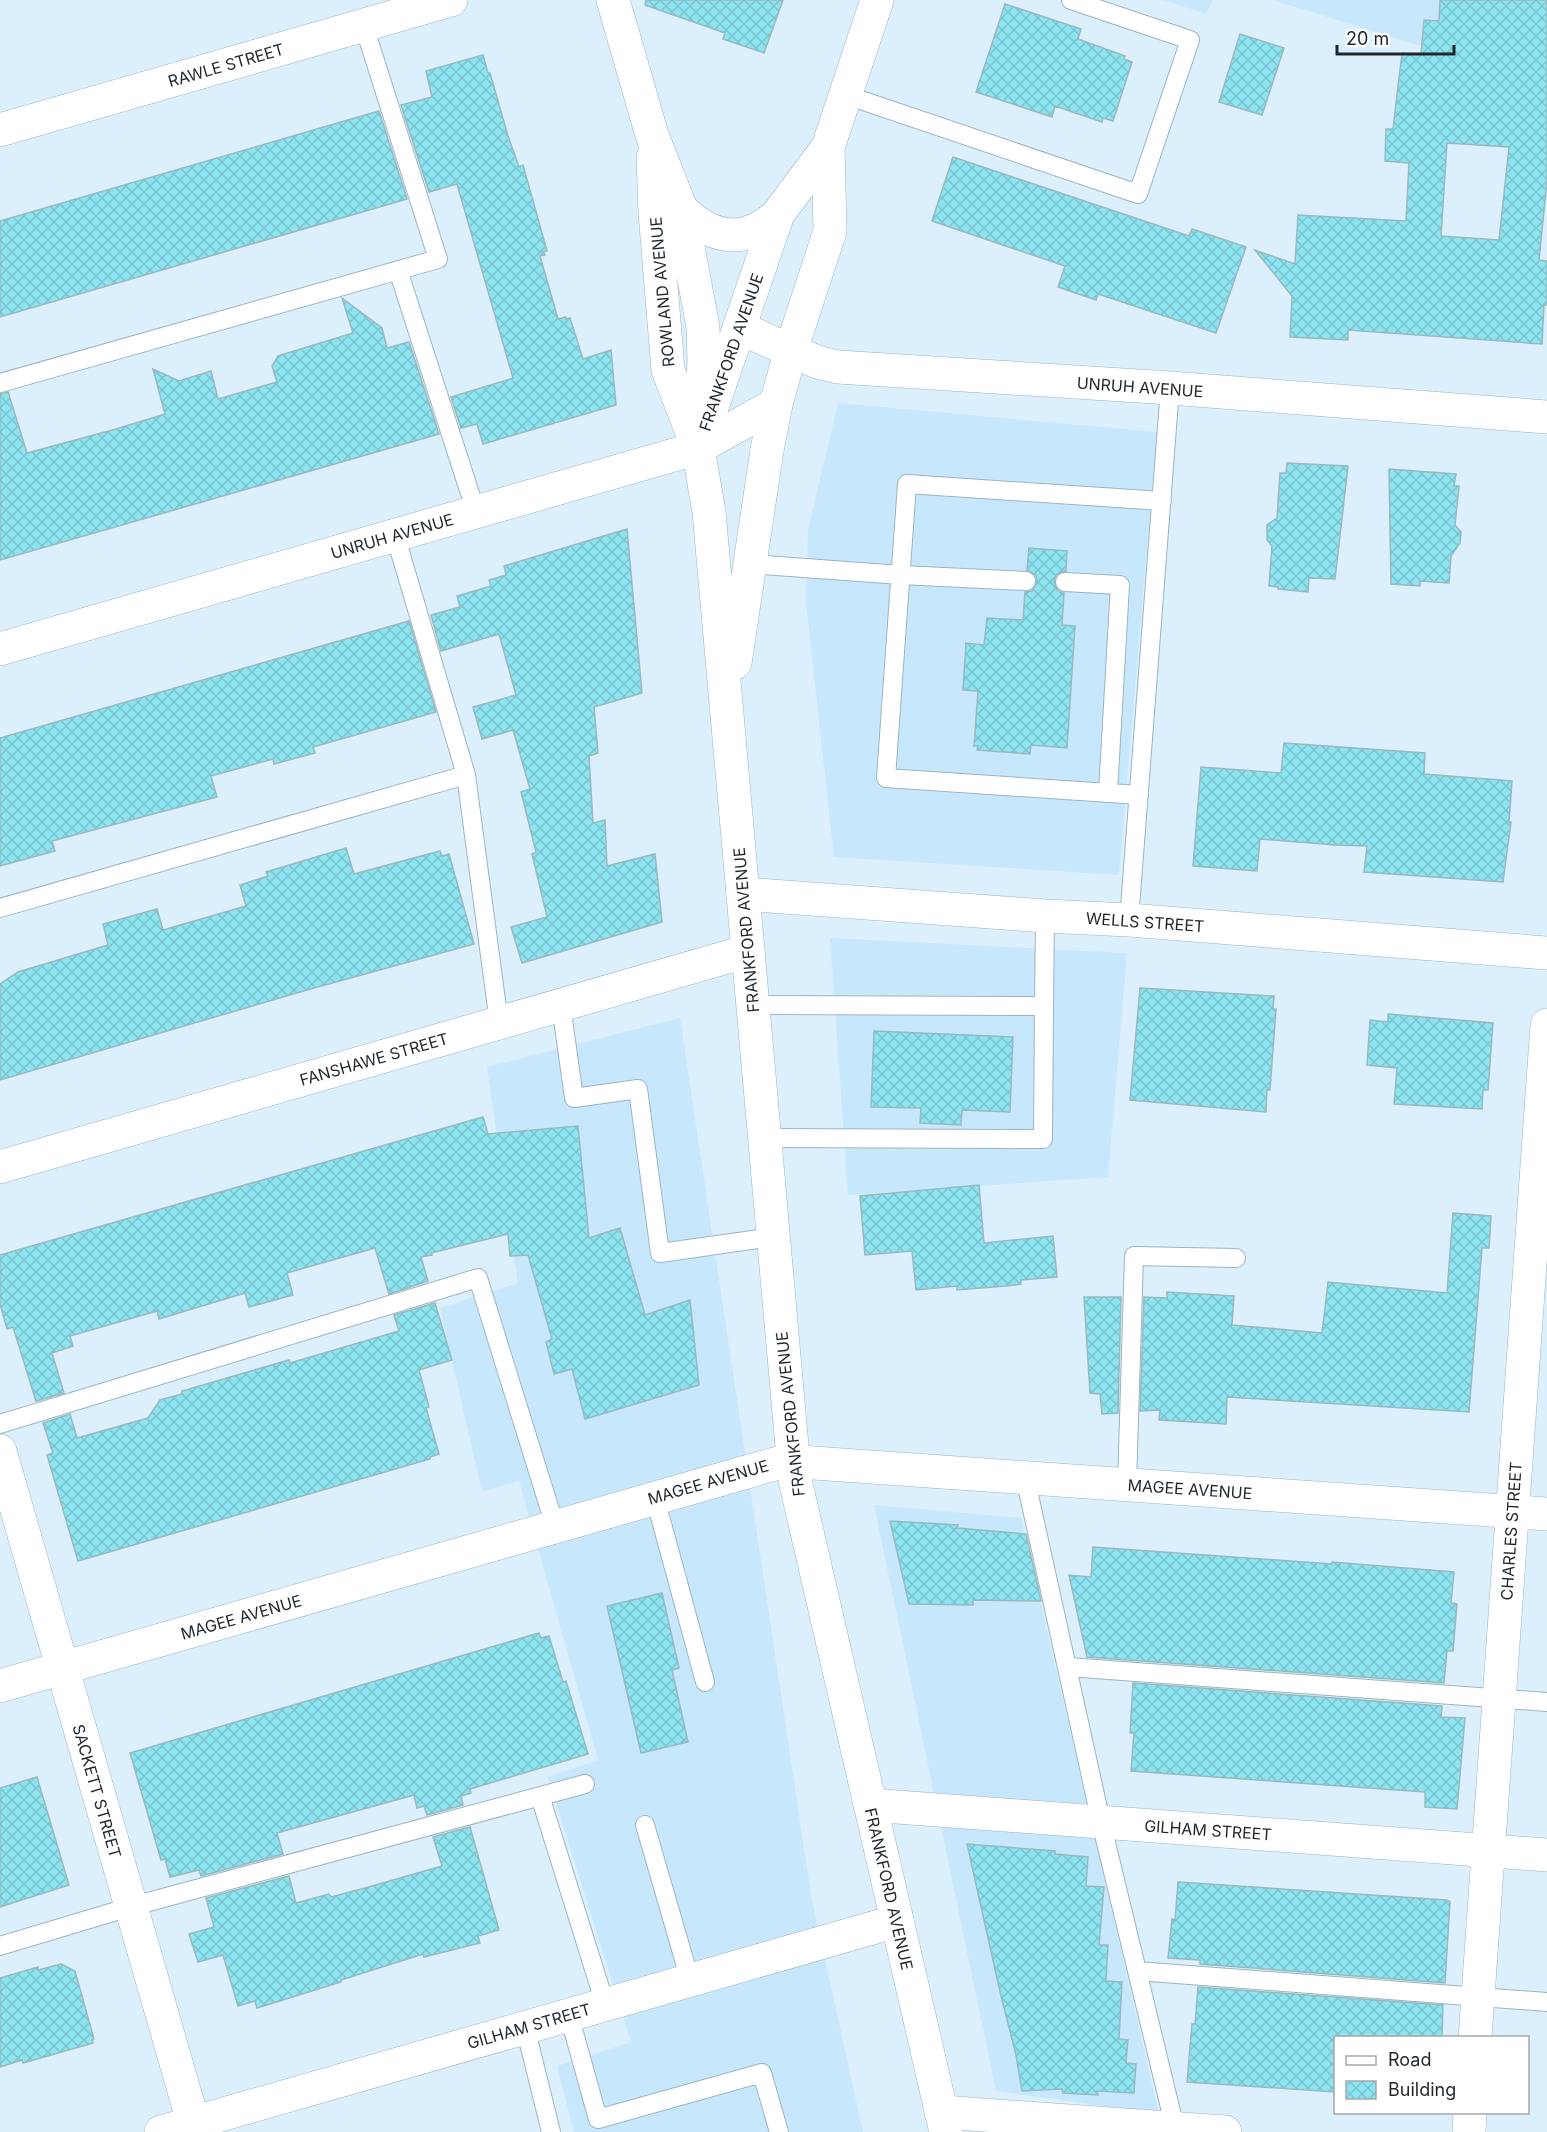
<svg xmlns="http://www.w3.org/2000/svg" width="1547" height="2132" viewBox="0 0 1547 2132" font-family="Inter,sans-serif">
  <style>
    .built { fill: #c7e8fc }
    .building { fill: url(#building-cross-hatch); stroke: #9ab9be; stroke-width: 1.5; fill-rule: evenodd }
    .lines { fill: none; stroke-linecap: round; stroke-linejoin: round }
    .service-casing { stroke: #9bb4c2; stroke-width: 20 }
    .minor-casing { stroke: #9bb4c2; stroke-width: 34 }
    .tertiary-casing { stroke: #9bb4c2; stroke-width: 34 }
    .primary-casing { stroke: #9bb4c2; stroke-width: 34 }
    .service { stroke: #fff; stroke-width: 18 }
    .minor { stroke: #fff; stroke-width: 33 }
    .tertiary { stroke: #fff; stroke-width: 33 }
    .primary { stroke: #fff; stroke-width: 33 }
    .labels { text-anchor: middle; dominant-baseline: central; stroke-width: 4.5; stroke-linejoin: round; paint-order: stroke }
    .street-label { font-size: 16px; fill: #1e272d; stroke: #fff }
  </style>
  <defs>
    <pattern id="building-cross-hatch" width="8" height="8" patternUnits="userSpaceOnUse" patternTransform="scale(1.5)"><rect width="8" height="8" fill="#8de4f1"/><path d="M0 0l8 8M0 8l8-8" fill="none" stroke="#79c4cf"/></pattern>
  </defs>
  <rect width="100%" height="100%" fill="#dbf0fc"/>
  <path class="built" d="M1163,0H1213L1206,14Z
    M1273,0H1547L1430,49Z
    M838,403L1157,432L1119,875L834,857L806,603L808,530Z
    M830,938L1127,953L1108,1177L848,1195Z
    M680,1018L811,1895L863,2132H574L557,2066L631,2042L548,1777L598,1760L519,1481L482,1492L440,1308L518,1283L487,1067Z
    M874,1505L1021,1518L1159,2114L996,2091Z"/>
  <path class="building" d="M646,0H783L764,53L723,39L725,33L645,5Z
    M1440,0H1547V181L1539,260L1547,261V305H1544L1542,344L1348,330V340L1290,337L1292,296L1255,250L1295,264L1298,215L1406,221L1409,163L1385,161L1386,129H1393L1402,53L1421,55L1424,20L1439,21ZM1447,143L1509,147L1499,240L1441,236Z
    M1005,4L1081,29L1078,39L1125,56L1124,59L1132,62L1113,121L1103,118L1102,122L1055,106L1052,117L976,92Z
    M1240,34L1284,48L1262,115L1219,102Z
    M483,55L488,73H490L508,136L519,167L523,165L547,251L543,252L545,255L540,256L558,319L566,317V319L570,318L583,359L611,350L616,405L483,444L477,424L461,428L451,397L513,378L457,184L429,192L401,105L432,97L426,71Z
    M379,111L407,199L0,317V221Z
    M953,157L1189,236L1192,229L1246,247L1216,333L1098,294L1096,300L1058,287L1065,266L932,221Z
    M342,298L382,328L387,348L409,342L439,434L0,560V394L8,392L27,453L116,429L165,414L153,369L179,381L211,371L218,399L277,382L272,366L278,356L353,333Z
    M1287,463L1348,466L1335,579L1309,578L1308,592L1278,589V587L1269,586L1272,546L1267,540V525L1277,518L1280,473H1286Z
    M1389,469L1456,474L1454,486H1459L1455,525L1461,532L1460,543L1451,556L1449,583L1420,581V586L1391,584Z
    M627,529L642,693L594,707L598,753L589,756L593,823L605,820L607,866L655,854L662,922L522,963L511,927L547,917L532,854L536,852L521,792L530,789L513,730L482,739L473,707L516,695L499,634L441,651L431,615L460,607L457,596L491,586L489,580L506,575L504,566Z
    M1029,548L1067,551L1066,571L1056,575L1054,582L1058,591L1064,593L1062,625L1075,626L1067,748L1031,745L1030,754L977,750L978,746H974L978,691L963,690L966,643L984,645L987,618L1023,620L1025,592L1032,591L1037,582L1036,575L1027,570Z
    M409,621L436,712L313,747L315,753L274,764L273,759L211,776L217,797L52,841L55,851L0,866V738Z
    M1284,743L1425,753L1424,774L1512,781L1509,822H1511L1503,882L1364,872L1367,846L1335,845L1260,839L1257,871L1193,866L1201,767L1281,773Z
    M346,848L354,874L440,851L442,856L449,854L474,944L307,990L0,1080V984L18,972L108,945L103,924L157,909L163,930L246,906L240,885L268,876L266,872Z
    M1140,988L1274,996L1273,1009H1276L1270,1090H1267L1266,1112L1130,1100Z
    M1388,1014L1493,1023L1488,1090H1483L1482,1109L1394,1104L1397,1068L1367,1065L1370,1020L1388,1022Z
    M874,1031L1013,1037L1010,1112L962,1110L961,1125L920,1123L921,1108L871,1107Z
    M483,1117L488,1134L578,1126L589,1238L620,1228L645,1315L690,1300L699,1385L585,1419L572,1369L554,1374L546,1342L552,1339L528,1255L510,1256L508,1234L431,1253L432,1255L421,1257L428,1281L389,1294L375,1248L287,1273L293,1295L249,1307L245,1293L159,1319L157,1311L70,1336L73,1346L52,1353L64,1393L36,1401L13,1327L7,1329L0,1304V1255Z
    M979,1185L984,1243L1053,1236L1057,1277L1021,1280V1284L1006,1286L957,1290V1286L916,1290L912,1251L865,1255L860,1196Z
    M1453,1213L1491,1216L1489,1248H1482L1469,1412L1227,1397L1226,1424L1159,1420L1160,1410L1140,1411L1144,1297L1167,1298V1292L1234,1296L1232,1325L1322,1333L1328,1282L1447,1293Z
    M1084,1297H1121L1118,1413L1102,1414L1100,1394L1090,1393Z
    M435,1303L452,1360L419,1370L429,1407L426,1408L439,1454L430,1457V1459L78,1561L47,1455L53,1453L43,1423L70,1414L77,1438L148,1418L160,1400L182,1394V1391L289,1360L290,1363L399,1331L394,1315Z
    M890,1521L958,1525L957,1528L1026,1534L1041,1601L973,1600V1605L909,1604Z
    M1093,1547L1332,1564V1562L1454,1572L1451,1603L1457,1604L1453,1651H1447L1444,1683L1087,1657L1069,1575L1091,1577Z
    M662,1593L679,1668L672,1670L688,1742L641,1753L607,1606Z
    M539,1633L541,1638L549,1636L563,1682L566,1681L588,1754L470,1789L471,1793L461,1796L463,1805L427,1815L424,1806L417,1808L414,1795L277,1833L283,1854L201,1876L199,1870L170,1877L165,1859L161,1860L130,1753Z
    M1133,1683L1442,1706L1441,1717L1465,1718L1457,1809L1425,1807V1792L1131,1771L1134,1733H1130Z
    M37,1777L69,1885L0,1907V1788Z
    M470,1827L499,1930L478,1936L480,1943L424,1957L423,1954L341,1980V1982L257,2008L255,2001L238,2006L223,1955L198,1962L189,1934L214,1927L206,1898L289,1876L296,1903L329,1894L331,1897L365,1888L442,1866L433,1837Z
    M967,1844L1055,1851V1854L1088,1857L1086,1886L1104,1887L1099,1945H1108L1106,1981L1122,1982L1119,2039L1128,2040L1126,2063L1136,2064L1134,2093L1097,2091L1098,2095L1063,2093L1062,2089L1022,2091L1016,2055L1001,1996Z
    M1178,1882L1447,1900L1450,1902L1445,1983L1200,1964V1960L1168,1958L1172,1919L1175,1920Z
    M61,1964L75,1971L94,2039L92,2040L93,2043L23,2063L22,2060L0,2067V1978L38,1967V1970Z
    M1198,1987L1443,2005L1442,2037H1335V2092L1187,2082L1192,2024H1195Z"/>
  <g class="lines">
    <g class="service-casing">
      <path id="service" d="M846,95L1138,194L1190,40L1071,0
        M398,270L476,512
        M0,383L438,259L364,26
        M395,535L466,775L499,1023
        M750,564L901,575L1026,581
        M1065,582L1120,585L1108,792
        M1139,795L886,778L907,484L1162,501
        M0,908L466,775
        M1129,920L1170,388
        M561,1005L574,1098L638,1089L660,1253L773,1237
        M752,1005L1044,1006L1043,1139L765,1138
        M1044,1006L1045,916
        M0,1424L478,1278L555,1526
        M1025,1477L1101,1822L1176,2132
        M1127,1484L1134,1256L1236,1258
        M655,1498L705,1682
        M1068,1667L1547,1702
        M540,1796L605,2004
        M645,1825L690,1980
        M0,1946L130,1907L585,1784
        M1137,1971L1547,2002
        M569,2015L598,2119L762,2073L779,2132
        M525,2027L551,2132"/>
    </g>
    <g class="minor-casing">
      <path id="minor" d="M0,130L451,0
        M740,328L817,362L838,367L1170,388L1547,417
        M0,649L698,448L776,404
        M743,894L1045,916L1129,920L1547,953
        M0,1167L748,951
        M0,1451L196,2132
        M0,1686L785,1461L1547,1514
        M870,1805L1547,1855
        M1475,2038L1547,1025
        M941,2112L1225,2132
        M161,2132L897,1921
        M1469,2132L1470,2112"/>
    </g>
    <g class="tertiary-casing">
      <path id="tertiary" d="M613,0L652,135L681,209L703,327L704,362L700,428
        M653,158L655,212L668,370L695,440"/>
    </g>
    <g class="primary-casing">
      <path id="primary" d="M877,0L828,147L778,214L698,448L709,512L795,1480L946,2132
        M681,209C712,239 745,246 778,214
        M735,663L767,450L776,404L791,350L830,231L828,147"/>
    </g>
    <use href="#service" class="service"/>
    <use href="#minor" class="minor"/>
    <use href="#tertiary" class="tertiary"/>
    <use href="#primary" class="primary"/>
  </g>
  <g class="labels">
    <g class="street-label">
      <text transform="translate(226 65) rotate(-16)">RAWLE STREET</text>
      <text transform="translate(662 292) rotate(-95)">ROWLAND AVENUE</text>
      <text transform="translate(731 352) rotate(-71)">FRANKFORD AVENUE</text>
      <text transform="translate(1140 387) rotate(4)">UNRUH AVENUE</text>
      <text transform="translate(392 536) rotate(-16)">UNRUH AVENUE</text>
      <text transform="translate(1145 922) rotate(4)">WELLS STREET</text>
      <text transform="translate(746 930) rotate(-95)">FRANKFORD AVENUE</text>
      <text transform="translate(374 1059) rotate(-16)">FANSHAWE STREET</text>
      <text transform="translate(790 1414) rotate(-96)">FRANKFORD AVENUE</text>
      <text transform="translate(708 1482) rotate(-16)">MAGEE AVENUE</text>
      <text transform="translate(1190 1489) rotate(4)">MAGEE AVENUE</text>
      <text transform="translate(1511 1531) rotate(-86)">CHARLES STREET</text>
      <text transform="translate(241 1617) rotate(-16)">MAGEE AVENUE</text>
      <text transform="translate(97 1791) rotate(74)">SACKETT STREET</text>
      <text transform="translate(1208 1830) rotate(4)">GILHAM STREET</text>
      <text transform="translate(889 1889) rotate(77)">FRANKFORD AVENUE</text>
      <text transform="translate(529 2026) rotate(-16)">GILHAM STREET</text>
    </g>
  </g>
  <rect x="1334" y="2036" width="195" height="78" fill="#ffffff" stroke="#a5a9ab" stroke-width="1.5"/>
  <rect x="1346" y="2056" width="30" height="9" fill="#ffffff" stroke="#a5a9ab" stroke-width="1.5"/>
  <text x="1388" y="2066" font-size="18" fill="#1e272d">Road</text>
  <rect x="1346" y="2081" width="30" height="18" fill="url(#building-cross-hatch)" stroke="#a5a9ab" stroke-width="1.5"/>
  <text x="1388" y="2096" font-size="18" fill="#1e272d">Building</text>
  <path d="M1337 45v9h117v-9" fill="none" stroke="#1e272d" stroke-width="3"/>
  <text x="1346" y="45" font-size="18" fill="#1e272d" stroke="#ffffff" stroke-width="4.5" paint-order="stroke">20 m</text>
</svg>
